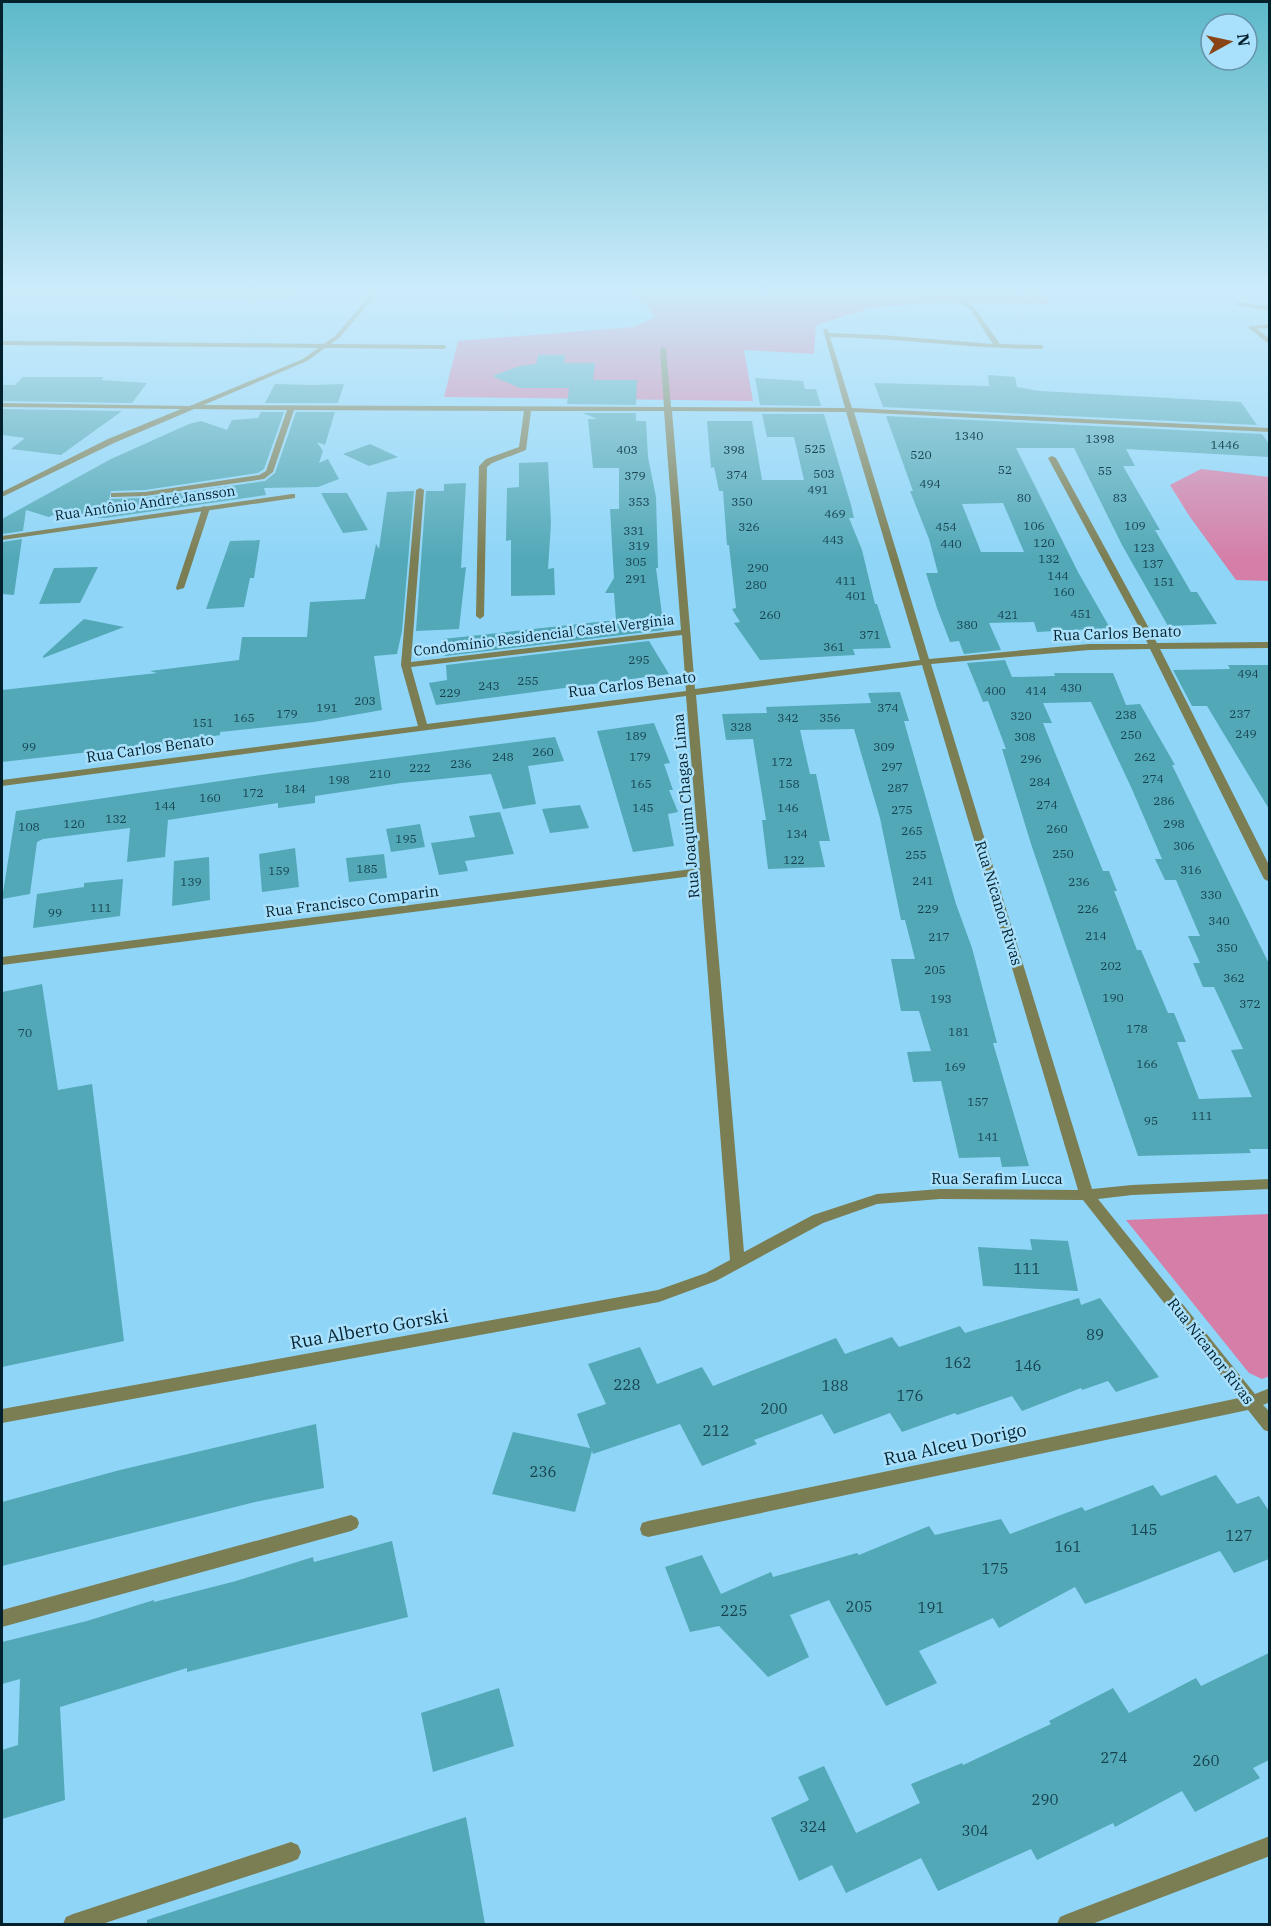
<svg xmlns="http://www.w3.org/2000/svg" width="1271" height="1926" viewBox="0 0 1271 1926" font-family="'IBM Plex Serif',serif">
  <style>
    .green { fill: #d57fa8 }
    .building { fill: #52a8b7; fill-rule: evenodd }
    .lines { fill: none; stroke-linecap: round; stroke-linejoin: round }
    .service { fill: #7b7d53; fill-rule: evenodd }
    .minor { fill: #7b7d53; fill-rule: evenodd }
    .tertiary { fill: #7b7d53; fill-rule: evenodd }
    .labels { text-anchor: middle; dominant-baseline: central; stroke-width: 5; stroke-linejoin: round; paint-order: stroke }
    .number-label { font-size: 12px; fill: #174250 }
    .far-street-label { font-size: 14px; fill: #03202d; stroke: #a9e0fc }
    .street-label { font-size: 15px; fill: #03202d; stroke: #a9e0fc }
    .near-number-label { font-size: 15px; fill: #174250 }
    .near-street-label { font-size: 18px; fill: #03202d; stroke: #a9e0fc }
  </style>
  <rect width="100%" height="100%" fill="#8fd5f7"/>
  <path class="green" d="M623,291H1042L1050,304L938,302L870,308L816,325L814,354L744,350L753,401L444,397L458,341L634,327L655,317L647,305Z
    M1201,469L1269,477V581L1236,580L1190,517L1170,485Z
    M1269,1214L1270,1376L1262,1379L1249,1373L1126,1220Z"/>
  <path class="building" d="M538,355H565L564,363H595L593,380H637L636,405L567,404L569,388H520L492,376L520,366L536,364Z
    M988,375L1015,377L1017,387L1040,391L1241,402L1257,425L883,407L874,383L989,386Z
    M23,377H104L101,380L147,383L132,403L2,401V385H15Z
    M755,378L803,381L805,389H816L821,406L760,405Z
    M275,384L313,385L344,384L338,403H265Z
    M2,409L122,411L61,455L11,449L25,438L2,435Z
    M261,412H284L264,469L258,473L145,490L111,491L109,499L145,498L265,481L275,473L296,412H335L325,445L317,442L323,451L319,463L328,459L339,479L318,487L264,488L266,495L105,518L53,515L49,517L26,510L23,531L2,534V519L111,459L189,424L201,421L227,430L232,420L258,418Z
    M583,413H636V421H646L648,457L656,497L658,568H656L664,630L445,656L443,639L616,620L614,593H605L614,578L610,509H619V468H593L588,419H597Z
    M762,414H824L851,505L854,518H849L862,550L875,604H877L891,648L853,649L855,655L760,660L734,623L740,622L732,609L736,608L729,545H727L723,491H719L714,467L711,468L707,421H752L762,480H804L794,437H767Z
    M886,416L1262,434L1269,444V457L1126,449L1135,466H1123L1160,530H1155L1191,592H1197L1217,624L1168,626L1122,545L1074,448H1016L1078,572L1110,628L1037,632L1034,622L989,623L1001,650L964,654L959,641L950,642L937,608L926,573H938L929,539L910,491H913ZM1003,503L1024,552H981L962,504Z
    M370,444L398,457L369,466L343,454Z
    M548,462L551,523L548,569L554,568L555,595L511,596V540L506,541L507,488L519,487V463Z
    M466,483L461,568L466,567L459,629L416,631L426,491H444V484Z
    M414,491L402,631L397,654L374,656L382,710L314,722L220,732V735L186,741L2,762V690L157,673L150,671L239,660L242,637H307L310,602L365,599L376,544L379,549L387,492Z
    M321,493H347L368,530L343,533Z
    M22,539L14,595L2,594V542Z
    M260,540L254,578H250L244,607L206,609L230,541Z
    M98,567L80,603L39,604L54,568Z
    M84,619L124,627L43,658V656Z
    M649,641L669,674L436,705L429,683L447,680L446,665Z
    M1005,660L1012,677L1055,676L1054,673H1113L1126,705L1140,704L1175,765H1172L1269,964V1149H1249L1251,1153L1138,1156L1031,844L1002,749H1006L988,701L983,702L967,663ZM1091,702L1131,787L1162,859H1155L1165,880H1176L1200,936H1188L1200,963H1193L1203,987H1214L1243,1049L1231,1050L1252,1097L1199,1099L1177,1042H1186L1174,1013H1168L1141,950H1137L1114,891H1117L1109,871H1103L1043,723H1052L1043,703Z
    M1228,665H1269V809L1207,706H1192L1173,670L1230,669Z
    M900,692L909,721H904L956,904L972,948L997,1043H993L1029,1166L1002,1167L1000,1157L959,1158L941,1081L913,1082L907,1052L931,1051L919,1011H901L891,959H915L905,920H901L880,818L854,729L800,730L810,774H816L830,841H819L825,867L768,869L762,820H766L753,739L726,740L722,714L767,713L766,707L871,703L868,693Z
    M654,723L670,763L664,764L673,790H669L678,812L668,814L674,846L633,852L597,731Z
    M555,737L564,761L528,766L536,804L503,809L491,774L401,783L315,796V803L278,808V803L168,820L165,857L127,862L130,828L43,839L37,842L30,894L2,899L16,811L275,773Z
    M580,805L589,828L550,833L542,809Z
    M500,812L514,854L465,861L468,871L439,875L431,843L475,837L469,816Z
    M420,824L425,847L391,852L386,829Z
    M295,848L299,887L262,892L259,854Z
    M384,854L387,878L349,882L346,858Z
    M209,857L210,900L172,906L174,861Z
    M123,879L120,916L33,928L37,894L84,887V883Z
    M42,984L58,1090L92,1084L124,1341L2,1367V992Z
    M1030,1239L1068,1241L1078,1291L983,1286L978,1247L1032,1250Z
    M1079,1298L1081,1305L1100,1298L1159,1377L1116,1392L1108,1381L1082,1390L1081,1388L1022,1411L1012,1396L957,1415L955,1413L902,1432L890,1413L834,1434L822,1414L754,1440L757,1444L702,1466L680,1424L593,1454L592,1451L575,1512L492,1494L513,1432L590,1448L577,1414L606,1404L588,1364L640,1347L657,1384L702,1367L713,1386L836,1338L845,1354L892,1337L899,1347L960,1326L965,1333Z
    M316,1424L324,1488L255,1502L2,1566V1502L120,1470Z
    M1216,1475L1237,1504L1259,1496L1269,1511V1559L1234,1573L1220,1551L1085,1604L1075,1587L999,1628L993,1618L919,1651L937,1683L886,1706L829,1600L790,1615L809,1657L768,1677L719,1626L690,1632L665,1567L702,1555L721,1594L771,1572L773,1577L857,1553L859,1555L929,1526L935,1535L1001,1519L1010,1534L1082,1507L1085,1511L1153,1485L1161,1496Z
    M392,1541L408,1617L187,1672V1668L60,1707L65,1800L2,1819V1750L18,1745L20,1679L2,1684V1642L87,1621L154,1600V1602L236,1581L313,1557L314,1562Z
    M1269,1653V1760L1253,1768L1260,1778L1195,1812L1182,1791L1115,1827L1113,1823L1037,1860L1031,1849L938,1891L921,1858L846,1893L832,1865L799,1881L771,1818L809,1800L798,1777L824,1766L856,1833L920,1803L911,1784L962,1763L963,1765L1051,1724L1049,1721L1113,1688L1129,1713L1196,1678L1201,1686Z
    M499,1688L514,1746L433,1772L421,1713Z
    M466,1817L485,1924H147V1920Z"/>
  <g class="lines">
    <path class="service" d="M1238,302L1270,307V311L1236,305L1235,304Z
      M1270,324V328L1251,329L1248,327Z
      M203,506L210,508L184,588L177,590L176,588Z
      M351,1515L357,1518L359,1523L357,1528L351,1531L2,1627V1610Z
      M291,1842L298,1845L301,1852L298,1859L291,1862L102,1924H63L66,1917L73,1914Z"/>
    <path class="minor" d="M952,291H958L963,300L974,307L1000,344L1041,345L1044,347L1041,349C971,349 901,338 830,337L852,408L1270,428V432L854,412L929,659L1089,644H1148L1048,458L1052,456L1056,458L1157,643L1270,642V648L1160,649L1270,867V882L1264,879L1150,649L1089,650L931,664L1092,1189L1132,1185L1270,1179V1189L1132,1195L1098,1199L1255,1394L1270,1388V1402L1263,1405L1270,1412V1432L1264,1430L1248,1410L648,1537L642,1535L640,1529L642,1523L648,1521L1239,1398L1083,1200L940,1199L877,1204L823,1223L716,1281L659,1302L2,1423V1409L658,1290L706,1273L730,1260L700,875L2,965V957L700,868L686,696L2,786V780L418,726L401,665L416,490L420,488L424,490L411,662L681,630L664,411H531L526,450L492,463L487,467L484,616L480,619L476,616L479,466L486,459L519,447L524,411L294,410L273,472L264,479L145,496L114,497H111V493L145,492L259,475L266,471L287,410L194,409L190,407L191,405L664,407L660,349L663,347L666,349L671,407L845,408L823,329H827L829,333L881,335L993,344L970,309L959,302ZM672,411L846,412L920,660L695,689ZM682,635L686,691L427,724L411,667ZM922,665L1078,1190L940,1189L877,1194L813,1215L744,1252L696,695Z
      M2,293L292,294L295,296L292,298L2,297Z
      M1249,326H1253L1270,339V345L1249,328Z
      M2,341L444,345L447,347L444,349L2,345Z
      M292,494H295V498L2,540V536Z
      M1270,1836V1856L1092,1924H1057L1060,1917L1067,1914Z"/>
    <path class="tertiary" d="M374,291H380L339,338L307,361L114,443L2,497V492L108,439L181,409L2,407V403L190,406L303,359L335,336Z"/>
  </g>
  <linearGradient id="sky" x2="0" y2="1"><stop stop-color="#5cb9c9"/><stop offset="0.52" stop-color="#cdecfb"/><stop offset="1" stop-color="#cdecfb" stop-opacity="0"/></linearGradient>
  <rect width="1271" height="560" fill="url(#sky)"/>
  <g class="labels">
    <g class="number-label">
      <text x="969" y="435">1340</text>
      <text x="1100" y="438">1398</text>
      <text x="1225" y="444">1446</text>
      <text x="815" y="448">525</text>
      <text x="627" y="449">403</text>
      <text x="734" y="449">398</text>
      <text x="921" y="454">520</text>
      <text x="1005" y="469">52</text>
      <text x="1105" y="470">55</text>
      <text x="824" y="473">503</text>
      <text x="737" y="474">374</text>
      <text x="635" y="475">379</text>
      <text x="930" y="483">494</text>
      <text x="818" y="489">491</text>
      <text x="1024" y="497">80</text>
      <text x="1120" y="497">83</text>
      <text x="639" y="501">353</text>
      <text x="742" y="501">350</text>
      <text x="835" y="513">469</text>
      <text x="1034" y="525">106</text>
      <text x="1135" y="525">109</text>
      <text x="749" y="526">326</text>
      <text x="946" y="526">454</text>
      <text x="634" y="530">331</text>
      <text x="833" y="539">443</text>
      <text x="1044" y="542">120</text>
      <text x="951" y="543">440</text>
      <text x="639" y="545">319</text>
      <text x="1144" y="547">123</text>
      <text x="1049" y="558">132</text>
      <text x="636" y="561">305</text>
      <text x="1153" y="563">137</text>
      <text x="758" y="567">290</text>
      <text x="1058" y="575">144</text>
      <text x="636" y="578">291</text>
      <text x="846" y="580">411</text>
      <text x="1164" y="581">151</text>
      <text x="756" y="584">280</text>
      <text x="1064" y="591">160</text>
      <text x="856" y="595">401</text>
      <text x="1081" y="613">451</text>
      <text x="770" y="614">260</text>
      <text x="1008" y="614">421</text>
      <text x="967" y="624">380</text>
      <text x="870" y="634">371</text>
      <text x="834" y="646">361</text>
      <text x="639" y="659">295</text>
      <text x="1248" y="673">494</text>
      <text x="528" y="680">255</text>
      <text x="489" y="685">243</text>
      <text x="1071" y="687">430</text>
      <text x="995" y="690">400</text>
      <text x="1036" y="690">414</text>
      <text x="450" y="692">229</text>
      <text x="365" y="700">203</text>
      <text x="327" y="707">191</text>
      <text x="888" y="707">374</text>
      <text x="287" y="713">179</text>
      <text x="1240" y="713">237</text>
      <text x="1126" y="714">238</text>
      <text x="1021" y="715">320</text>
      <text x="244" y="717">165</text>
      <text x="788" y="717">342</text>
      <text x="830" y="717">356</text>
      <text x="203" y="722">151</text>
      <text x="741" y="726">328</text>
      <text x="1246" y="733">249</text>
      <text x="1131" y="734">250</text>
      <text x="636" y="735">189</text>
      <text x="1025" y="736">308</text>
      <text x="29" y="746">99</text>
      <text x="884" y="746">309</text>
      <text x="543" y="751">260</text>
      <text x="503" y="756">248</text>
      <text x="640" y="756">179</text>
      <text x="1145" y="756">262</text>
      <text x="1031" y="758">296</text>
      <text x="782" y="761">172</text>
      <text x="461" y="763">236</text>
      <text x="892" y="766">297</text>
      <text x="420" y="767">222</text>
      <text x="380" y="773">210</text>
      <text x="1153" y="778">274</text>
      <text x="339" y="779">198</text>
      <text x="1040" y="781">284</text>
      <text x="641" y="783">165</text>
      <text x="789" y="783">158</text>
      <text x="898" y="787">287</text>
      <text x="295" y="788">184</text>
      <text x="253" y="792">172</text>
      <text x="210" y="797">160</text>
      <text x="1164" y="800">286</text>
      <text x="1047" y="804">274</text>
      <text x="165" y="805">144</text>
      <text x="643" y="807">145</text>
      <text x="788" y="807">146</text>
      <text x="902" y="809">275</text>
      <text x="116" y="818">132</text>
      <text x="74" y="823">120</text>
      <text x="1174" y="823">298</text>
      <text x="29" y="826">108</text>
      <text x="1057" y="828">260</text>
      <text x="912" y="830">265</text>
      <text x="797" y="833">134</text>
      <text x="406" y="838">195</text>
      <text x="1184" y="845">306</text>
      <text x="1063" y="853">250</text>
      <text x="916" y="854">255</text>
      <text x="794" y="859">122</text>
      <text x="367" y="868">185</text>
      <text x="1191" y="869">316</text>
      <text x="279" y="870">159</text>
      <text x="923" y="880">241</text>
      <text x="191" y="881">139</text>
      <text x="1079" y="881">236</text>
      <text x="1211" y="894">330</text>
      <text x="101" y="907">111</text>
      <text x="928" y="908">229</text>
      <text x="1088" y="908">226</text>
      <text x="55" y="912">99</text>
      <text x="1219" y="920">340</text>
      <text x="1096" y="935">214</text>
      <text x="939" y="936">217</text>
      <text x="1227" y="947">350</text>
      <text x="1111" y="965">202</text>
      <text x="935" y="969">205</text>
      <text x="1234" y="977">362</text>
      <text x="1113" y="997">190</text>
      <text x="941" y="998">193</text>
      <text x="1250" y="1003">372</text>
      <text x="1137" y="1028">178</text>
      <text x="959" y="1031">181</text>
      <text x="25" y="1032">70</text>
      <text x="1147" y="1063">166</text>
      <text x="955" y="1066">169</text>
      <text x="978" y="1101">157</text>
      <text x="1202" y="1115">111</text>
      <text x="1151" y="1120">95</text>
      <text x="988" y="1136">141</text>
    </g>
    <g class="far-street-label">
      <text transform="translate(145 503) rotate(-8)">Rua Antônio André Jansson</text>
      <text transform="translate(544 635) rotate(-7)">Condomínio Residencial Castel Vergínia</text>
    </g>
    <g class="street-label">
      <text transform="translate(1117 633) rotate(-2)">Rua Carlos Benato</text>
      <text transform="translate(632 684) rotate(-7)">Rua Carlos Benato</text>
      <text transform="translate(150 748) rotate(-8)">Rua Carlos Benato</text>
      <text transform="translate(686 806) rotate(-95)">Rua Joaquim Chagas Lima</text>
      <text transform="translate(352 901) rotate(-7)">Rua Francisco Comparin</text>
      <text transform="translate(999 903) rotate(73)">Rua Nicanor Rivas</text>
      <text x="997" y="1178">Rua Serafim Lucca</text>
      <text transform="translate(1211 1351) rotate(52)">Rua Nicanor Rivas</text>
    </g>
    <g class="near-number-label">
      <text x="1027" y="1268">111</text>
      <text x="1095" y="1334">89</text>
      <text x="958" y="1362">162</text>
      <text x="1028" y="1365">146</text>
      <text x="627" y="1384">228</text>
      <text x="835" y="1385">188</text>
      <text x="910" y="1395">176</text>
      <text x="774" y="1408">200</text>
      <text x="716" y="1430">212</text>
      <text x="543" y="1471">236</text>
      <text x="1144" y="1529">145</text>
      <text x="1239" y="1535">127</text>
      <text x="1068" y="1546">161</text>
      <text x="995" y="1568">175</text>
      <text x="859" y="1606">205</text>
      <text x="931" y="1607">191</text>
      <text x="734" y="1610">225</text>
      <text x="1114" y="1757">274</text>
      <text x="1206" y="1760">260</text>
      <text x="1045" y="1799">290</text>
      <text x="813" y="1826">324</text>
      <text x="975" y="1830">304</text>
    </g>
    <g class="near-street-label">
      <text transform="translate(369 1329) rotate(-10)">Rua Alberto Gorski</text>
      <text transform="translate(955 1444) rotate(-12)">Rua Alceu Dorigo</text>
    </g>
  </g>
  <rect width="1271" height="1926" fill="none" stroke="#03202d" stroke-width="6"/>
  <g transform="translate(1229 42) rotate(82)"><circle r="28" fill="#a9e0fc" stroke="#6793a9" stroke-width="1.5"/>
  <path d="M0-4.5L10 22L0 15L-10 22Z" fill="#894518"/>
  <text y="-9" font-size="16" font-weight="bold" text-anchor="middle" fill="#03202d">N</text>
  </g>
</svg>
